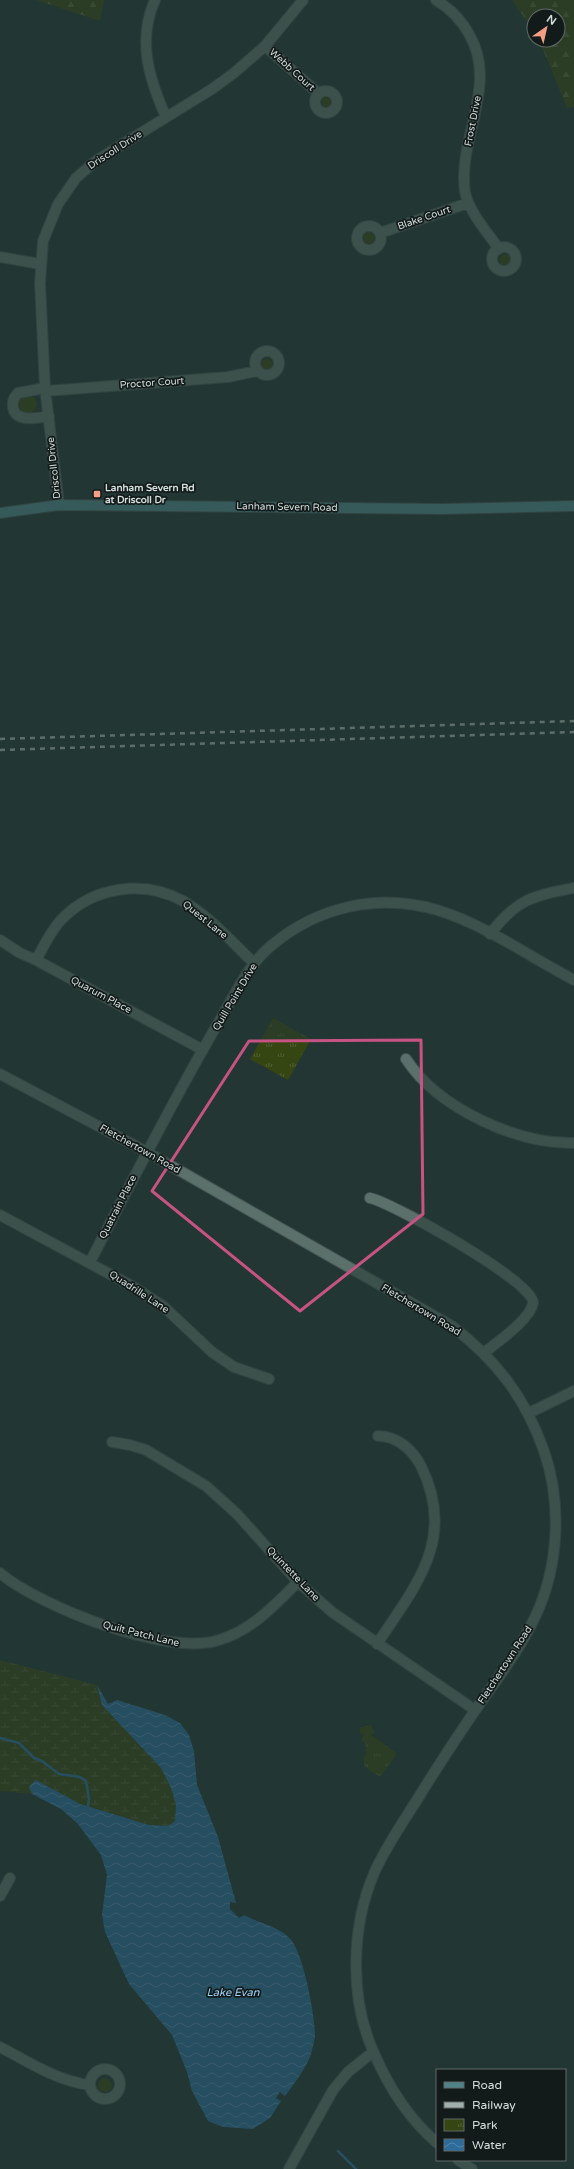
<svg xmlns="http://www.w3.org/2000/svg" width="574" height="2169" viewBox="0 0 574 2169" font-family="'Varela Round',sans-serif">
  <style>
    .grass { fill: #364613 }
    .forest { fill: url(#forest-firs) }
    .wetland { fill: url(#wetland-marsh) }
    .park { fill: url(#park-tufts) }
    .water { fill: url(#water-waves) }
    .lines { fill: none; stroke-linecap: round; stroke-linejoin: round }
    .stream { stroke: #2b6c9a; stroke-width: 2.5 }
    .minor-casing { stroke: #435351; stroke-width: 12 }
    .tertiary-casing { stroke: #435351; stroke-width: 12 }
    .secondary-casing { stroke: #435351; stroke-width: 12 }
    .minor { stroke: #5b6f6b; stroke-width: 10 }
    .tertiary { stroke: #5b6f6b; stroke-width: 10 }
    .secondary { stroke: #4e8488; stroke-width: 10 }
    .rail { stroke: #a2b0ad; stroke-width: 2.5; stroke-dasharray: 5 5; stroke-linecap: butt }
    .marked { fill: none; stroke: #c75382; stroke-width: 3; stroke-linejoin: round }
    .poi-dot { fill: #f49e86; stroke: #131b1a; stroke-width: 1.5 }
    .labels { text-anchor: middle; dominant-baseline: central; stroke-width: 3.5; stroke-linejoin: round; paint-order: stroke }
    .street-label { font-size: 10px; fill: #d3dedc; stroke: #131b1a }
    .poi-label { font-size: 10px; font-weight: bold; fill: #d3dedc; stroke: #131b1a; text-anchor: start }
    .water-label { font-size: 11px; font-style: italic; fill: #9fd1fa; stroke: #131b1a }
  </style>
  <defs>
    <pattern id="forest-firs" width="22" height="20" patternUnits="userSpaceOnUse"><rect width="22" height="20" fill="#364613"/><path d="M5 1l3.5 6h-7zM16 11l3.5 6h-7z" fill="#526035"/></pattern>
    <pattern id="wetland-marsh" width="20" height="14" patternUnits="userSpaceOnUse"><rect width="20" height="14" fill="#364613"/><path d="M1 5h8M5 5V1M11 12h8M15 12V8" fill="none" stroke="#526035"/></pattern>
    <pattern id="park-tufts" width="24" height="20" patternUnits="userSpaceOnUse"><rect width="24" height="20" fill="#364613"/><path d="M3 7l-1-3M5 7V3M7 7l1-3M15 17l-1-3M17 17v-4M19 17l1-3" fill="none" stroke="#526035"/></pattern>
    <pattern id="water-waves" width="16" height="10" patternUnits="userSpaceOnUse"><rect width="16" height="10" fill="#2b6c9a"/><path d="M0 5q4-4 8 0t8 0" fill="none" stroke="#5387ac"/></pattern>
  </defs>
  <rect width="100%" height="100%" fill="#233633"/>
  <path class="grass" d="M321.5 102a5.5 5.5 0 1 1 11 0a5.5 5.5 0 1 1-11 0Z
    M363.5 238a5.5 5.5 0 1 1 11 0a5.5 5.5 0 1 1-11 0Z
    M499.5 260a5.5 5.5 0 1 1 11 0a5.5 5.5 0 1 1-11 0Z
    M261.5 364a5.5 5.5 0 1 1 11 0a5.5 5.5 0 1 1-11 0Z
    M19 404a9 9 0 1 1 18 0a9 9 0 1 1-18 0Z
    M98 2085a7 7 0 1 1 14 0a7 7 0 1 1-14 0Z"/>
  <path class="forest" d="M36,0H104L100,21Z
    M512,0H574V107L567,108L539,40H558V16H534V32Z"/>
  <path class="wetland" d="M0,1660L97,1685L102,1705L161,1768L171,1788L176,1805L175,1821L168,1826L149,1825L80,1804L36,1780L29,1788L32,1794L0,1791Z"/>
  <path class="park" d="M273,1018L311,1039L288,1080L250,1059Z
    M371,1725L375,1733L371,1735L395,1752L396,1755L381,1776H378L365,1767L363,1757L366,1754L365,1743L361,1741L364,1733L360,1734V1728Z"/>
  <path class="water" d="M97,1685L108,1704L117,1700L165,1715L180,1723L189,1735L194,1751L197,1785L218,1837L236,1903L230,1902V1909L239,1918L244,1915C258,1923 282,1927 292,1941C304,1958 315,2015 315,2036C314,2042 312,2051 310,2057C304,2071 294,2084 285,2096L280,2092L276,2098L281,2101L270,2118L253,2129L223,2127L208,2121L192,2091L187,2072L172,2035L129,1984L105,1932L102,1915L107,1875L101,1855L78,1824L61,1809L32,1794L29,1788L31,1784L36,1780L80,1804L149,1825L168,1826L175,1821L176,1805L171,1788L161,1768L102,1705Z"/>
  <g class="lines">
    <path class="stream" d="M0,1738L19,1743L34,1758L42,1761L59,1774L80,1777L86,1781L89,1799L88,1806
      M338,2151L356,2169"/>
    <g class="minor-casing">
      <path id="minor" d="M155,0C137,40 149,79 166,117
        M436,0C451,9 461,19 469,34C499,85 457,139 465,192C469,212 487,232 499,249
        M265,46L319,94
        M315 102a11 11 0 1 1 22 0a11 11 0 1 1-22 0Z
        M357 238a12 12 0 1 1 24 0a12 12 0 1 1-24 0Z
        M380,233L468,203
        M492 259a12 12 0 1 1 24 0a12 12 0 1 1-24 0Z
        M0,257L40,264
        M255 363a12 12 0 1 1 24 0a12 12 0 1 1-24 0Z
        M45,388L18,393C14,397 12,401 13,407C15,423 38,418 49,416
        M46,391L228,377L257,371
        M59,505L45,388L40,283L43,241L58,204L76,178L97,160L212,89L234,73L265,46L303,0
        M490,934C517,899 532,896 574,888
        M0,940L20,953L36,960L203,1050
        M36,960C44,946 51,930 62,919C93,887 143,879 183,901C209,916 232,942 254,963
        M406,1059C438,1108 516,1144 574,1143
        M370,1198C393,1203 536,1283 533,1303C530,1320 497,1342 484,1353
        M0,1215L132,1286L163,1306L212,1352L234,1367L269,1379
        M90,1262C131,1183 172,1102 217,1025C234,997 247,965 272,945C319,906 379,893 437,910C484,924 530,957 574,980
        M529,1413L574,1391
        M112,1442L130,1445L146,1450L206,1486L237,1514L298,1582L332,1612L475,1710
        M0,1573C41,1607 167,1657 219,1640C252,1630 274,1606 298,1582
        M377,1644C416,1585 457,1539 421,1466C412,1449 397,1436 378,1436
        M0,1896L10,1878
        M0,2047C29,2062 57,2081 90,2085
        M90 2084a15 15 0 1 1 30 0a15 15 0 1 1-30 0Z
        M289,2169L333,2090L348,2072L373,2052"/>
    </g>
    <g class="tertiary-casing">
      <path id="tertiary" d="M0,1074L147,1152L452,1326C497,1361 525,1397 544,1451C562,1503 559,1565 536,1615C522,1646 501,1674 481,1702C458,1735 436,1769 415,1803C401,1825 386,1847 375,1871C351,1926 349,1998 374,2053C389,2088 408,2118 437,2143
        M458,2160L472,2169"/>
    </g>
    <g class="secondary-casing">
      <path id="secondary" d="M0,513L59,505L441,509L574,506"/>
    </g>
    <use href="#minor" class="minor"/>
    <use href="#tertiary" class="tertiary"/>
    <use href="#secondary" class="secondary"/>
    <path class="rail" d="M0,739L574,721
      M0,750L574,732"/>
  </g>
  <path d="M0 0H574V2169H0ZM421,1040L423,1214L300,1311L152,1191L249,1041Z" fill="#233633" fill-opacity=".55" fill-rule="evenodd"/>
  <path class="marked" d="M421,1040L423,1214L300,1311L152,1191L249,1041Z"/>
  <rect class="poi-dot" x="93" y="490" width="8" height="8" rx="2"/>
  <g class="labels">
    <g class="street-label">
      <text transform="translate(292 70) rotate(42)">Webb Court</text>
      <text transform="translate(473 121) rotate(-79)">Frost Drive</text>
      <text transform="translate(115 150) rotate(-33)">Driscoll Drive</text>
      <text transform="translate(424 218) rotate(-19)">Blake Court</text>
      <text transform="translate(152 383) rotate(-4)">Proctor Court</text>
      <text transform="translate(54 468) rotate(-96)">Driscoll Drive</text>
      <text transform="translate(287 507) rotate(1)">Lanham Severn Road</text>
      <text transform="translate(205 920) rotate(39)">Quest Lane</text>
      <text transform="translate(101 995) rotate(28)">Quarum Place</text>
      <text transform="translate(235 997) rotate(-59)">Quill Point Drive</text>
      <text transform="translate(140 1149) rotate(29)">Fletchertown Road</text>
      <text transform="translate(118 1207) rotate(-63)">Quatrain Place</text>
      <text transform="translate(139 1292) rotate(33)">Quadrille Lane</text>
      <text transform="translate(421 1310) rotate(31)">Fletchertown Road</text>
      <text transform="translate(293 1574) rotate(46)">Quintette Lane</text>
      <text transform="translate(141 1634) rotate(14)">Quilt Patch Lane</text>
      <text transform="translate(505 1665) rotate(-57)">Fletchertown Road</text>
    </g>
    <g class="poi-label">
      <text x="105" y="488">Lanham Severn Rd<tspan x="105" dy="12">at Driscoll Dr</tspan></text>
    </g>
    <g class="water-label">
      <text x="233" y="1992">Lake Evan</text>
    </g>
  </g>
  <rect x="436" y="2069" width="130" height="92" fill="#131b1a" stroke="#606968"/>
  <rect x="444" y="2082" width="20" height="6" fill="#4e8488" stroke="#606968"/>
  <text x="472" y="2089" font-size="12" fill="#d3dedc">Road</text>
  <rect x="444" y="2102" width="20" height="6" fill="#a2b0ad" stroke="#606968"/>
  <text x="472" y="2109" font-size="12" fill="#d3dedc">Railway</text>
  <rect x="444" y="2119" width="20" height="12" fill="url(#park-tufts)" stroke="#606968"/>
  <text x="472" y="2129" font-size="12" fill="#d3dedc">Park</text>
  <rect x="444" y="2139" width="20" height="12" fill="url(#water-waves)" stroke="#606968"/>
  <text x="472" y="2149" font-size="12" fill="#d3dedc">Water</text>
  <g transform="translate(546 28) rotate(34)"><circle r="19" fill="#131b1a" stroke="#606968"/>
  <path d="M0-3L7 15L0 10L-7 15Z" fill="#f49e86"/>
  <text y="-6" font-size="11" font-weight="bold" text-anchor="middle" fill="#d3dedc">N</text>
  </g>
</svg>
